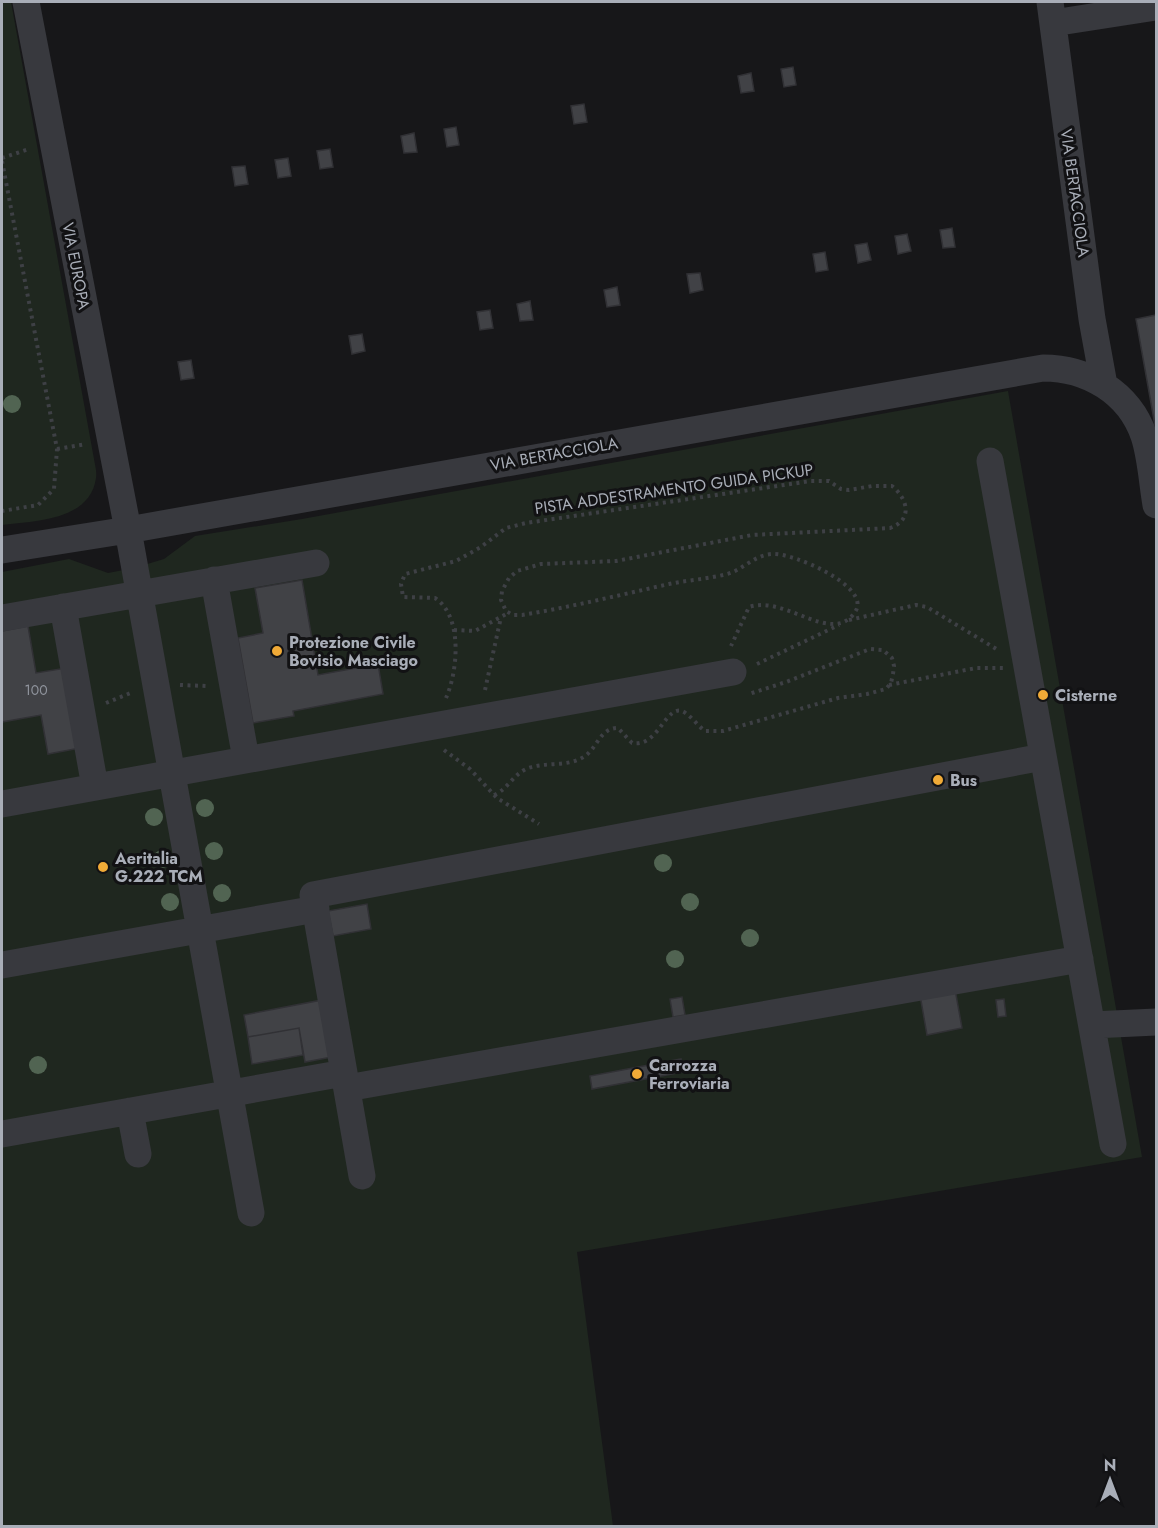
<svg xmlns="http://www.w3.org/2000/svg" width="1158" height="1528" viewBox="0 0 1158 1528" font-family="Jost,sans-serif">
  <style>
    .green { fill: #1f271f }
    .building { fill: #414246; stroke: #313135; stroke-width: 1.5 }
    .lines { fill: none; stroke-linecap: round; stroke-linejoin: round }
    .path { stroke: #3e4045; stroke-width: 4; stroke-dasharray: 3 4.5; stroke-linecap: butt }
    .minor { stroke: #38393e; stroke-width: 27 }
    .tree { fill: #516452 }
    .poi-dot { fill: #f0aa37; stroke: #121214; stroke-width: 2 }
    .labels { text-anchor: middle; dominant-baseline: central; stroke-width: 6; stroke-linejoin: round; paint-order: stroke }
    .number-label { font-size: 14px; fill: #8f939c }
    .street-label { font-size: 16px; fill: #a9aeb8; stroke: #121214 }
    .poi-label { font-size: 16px; font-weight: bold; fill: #a9aeb8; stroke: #121214; text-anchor: start }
  </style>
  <rect width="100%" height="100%" fill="#171719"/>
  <path class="green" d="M2,2H11L94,459C95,465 97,472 96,478C90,521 34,521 2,525Z
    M1008,391L1142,1157L577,1252L613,1526H2V572L69,559L108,573L134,568L164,559L195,536L302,519Z"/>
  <path class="building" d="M793,67L796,85L784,87L781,69Z
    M751,73L754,91L741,93L738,76Z
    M584,104L587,122L574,124L571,106Z
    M456,127L459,145L447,147L444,129Z
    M414,133L417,152L404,153L401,136Z
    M330,149L333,167L320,169L317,151Z
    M288,158L291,176L278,178L275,160Z
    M245,166L248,184L235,186L232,167Z
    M952,228L955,247L943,248L940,230Z
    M907,234L911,251L898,254L895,236Z
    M867,243L871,260L858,263L855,245Z
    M825,252L828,270L816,272L813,254Z
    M700,273L703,290L690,293L687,274Z
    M617,287L620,305L607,307L604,290Z
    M530,301L533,320L520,321L517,304Z
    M490,310L493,328L480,330L477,312Z
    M1156,315V431L1136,319Z
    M362,334L365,351L352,354L349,336Z
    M191,360L194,378L181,380L178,362Z
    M302,580L318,675L378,664L383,694L293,711L294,716L253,723L238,638L263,633L255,588Z
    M28,626L36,673L66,668L80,748L48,754L41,715L2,722V631Z
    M367,904L371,929L333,936L328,911Z
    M955,989L962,1028L927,1035L920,995Z
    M682,997L685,1015L673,1017L670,999Z
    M1004,999L1006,1016L998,1017L996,1000Z
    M322,1000L332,1057L305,1062L299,1028L248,1037L244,1015Z
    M299,1028L303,1055L252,1064L248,1037Z
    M681,1059L683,1072L592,1089L590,1076Z"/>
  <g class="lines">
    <path class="path" d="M2,158L29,149
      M2,161L57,449L54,489L38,505L2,511
      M57,449L86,444
      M849,620L916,605L927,607L998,650
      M454,630L475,631L508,613
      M757,664L839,625
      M180,685L206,686
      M889,685L976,668H1003
      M485,690L501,617
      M446,698C458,671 463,616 435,598L403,597L401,584L405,574L456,561L481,547L506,528L526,523L811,481H829L841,489L849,490L872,486H892C908,499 913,520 890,528L752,535L616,561L541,564L517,571L509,578L502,591L501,600L506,611L513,615H522C571,607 620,595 669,584C688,580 708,579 727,574C743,570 754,555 772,554C792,552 873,587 855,612C852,617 847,621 841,623C815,630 780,597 749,607L731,646
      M106,703L133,692
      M444,750L470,769L497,798L539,824
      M494,795C508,789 513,775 526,769C544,761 568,768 585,756C598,747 600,728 618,728L632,743C659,748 666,702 684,712C692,717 698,726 705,731H723L838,698L867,694L886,689L891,683L893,674L894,666L892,658L883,650L870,649L786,682L749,694"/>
    <path class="minor" d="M26,2L128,530L251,1213
      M1050,2L1092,319L1104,385
      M1053,23L1156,7
      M990,461L1113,1144
      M2,550L128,530L1043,368C1087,368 1129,392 1144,436C1151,457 1152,482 1156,505
      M214,580L246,759
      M63,607L95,787
      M2,618L316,563
      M2,804L733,672
      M2,965L316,909
      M1092,1025L1156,1022
      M347,1088L1080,959
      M130,1111L138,1154
      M2,1134L344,1073
      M362,1176L313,895L1043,757"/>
  </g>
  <g class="tree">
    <circle cx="12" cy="404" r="9"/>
    <circle cx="205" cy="808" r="9"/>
    <circle cx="154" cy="817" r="9"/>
    <circle cx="214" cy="851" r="9"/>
    <circle cx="162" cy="859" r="9"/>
    <circle cx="663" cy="863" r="9"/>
    <circle cx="222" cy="893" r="9"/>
    <circle cx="170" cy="902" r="9"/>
    <circle cx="690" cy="902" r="9"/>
    <circle cx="750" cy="938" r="9"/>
    <circle cx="675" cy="959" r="9"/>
    <circle cx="38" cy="1065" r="9"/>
  </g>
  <g class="poi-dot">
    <circle cx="277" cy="651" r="6"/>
    <circle cx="1043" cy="695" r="6"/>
    <circle cx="938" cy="780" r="6"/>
    <circle cx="103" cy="867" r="6"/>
    <circle cx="637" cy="1074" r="6"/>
  </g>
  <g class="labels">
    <g class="number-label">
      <text x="36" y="690">100</text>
    </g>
    <g class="street-label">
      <text transform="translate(1075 193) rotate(82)">VIA BERTACCIOLA</text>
      <text transform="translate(76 266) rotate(79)">VIA EUROPA</text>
      <text transform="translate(554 454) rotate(-10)">VIA BERTACCIOLA</text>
      <text transform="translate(674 489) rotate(-8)">PISTA ADDESTRAMENTO GUIDA PICKUP</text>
    </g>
    <g class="poi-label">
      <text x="289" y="642">Protezione Civile<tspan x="289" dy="18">Bovisio Masciago</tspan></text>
      <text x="1055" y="695">Cisterne</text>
      <text x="950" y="780">Bus</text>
      <text x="115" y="858">Aeritalia<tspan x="115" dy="18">G.222 TCM</tspan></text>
      <text x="649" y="1065">Carrozza<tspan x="649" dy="18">Ferroviaria</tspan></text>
    </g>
  </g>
  <rect width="1158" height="1528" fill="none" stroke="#a9aeb8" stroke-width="6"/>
  <g transform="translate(1110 1480)" stroke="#121214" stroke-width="4.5" paint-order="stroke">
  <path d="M0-4.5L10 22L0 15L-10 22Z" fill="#a9aeb8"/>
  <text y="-9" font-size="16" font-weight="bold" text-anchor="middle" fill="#a9aeb8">N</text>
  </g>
</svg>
